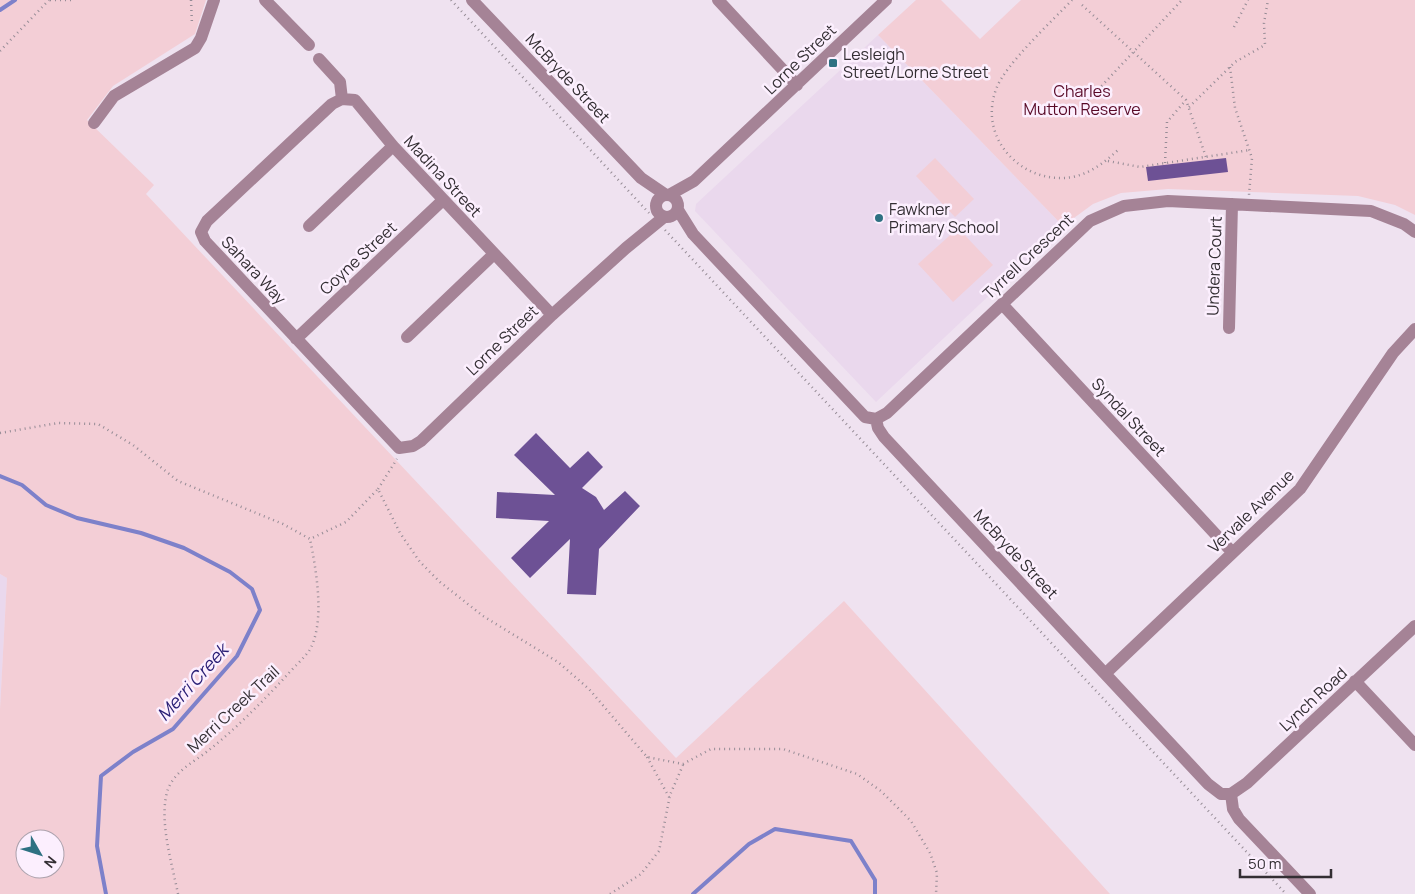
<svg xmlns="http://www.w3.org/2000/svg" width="1415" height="894" viewBox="0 0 1415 894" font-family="Manrope,sans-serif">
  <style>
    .built { fill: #ead8ed }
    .green { fill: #f3ced6; fill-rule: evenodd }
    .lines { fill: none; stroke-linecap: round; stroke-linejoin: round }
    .stream { stroke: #7d81ca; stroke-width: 4 }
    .building { fill: #6d5195 }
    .path { stroke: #968c96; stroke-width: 2.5; stroke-dasharray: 1 4; stroke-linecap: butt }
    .minor { stroke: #a58396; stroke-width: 12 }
    .poi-dot { fill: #2e7182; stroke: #fceffe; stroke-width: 2 }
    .labels { text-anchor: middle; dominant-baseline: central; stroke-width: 5; stroke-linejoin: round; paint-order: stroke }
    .poi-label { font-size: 16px; fill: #332e33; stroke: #fceffe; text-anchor: start }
    .street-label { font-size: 16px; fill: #332e33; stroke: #fceffe }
    .park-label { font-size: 16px; fill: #580927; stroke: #fceffe }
    .water-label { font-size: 18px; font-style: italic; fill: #2b2076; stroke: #fceffe }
  </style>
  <rect width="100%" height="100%" fill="#efe2f0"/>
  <path class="built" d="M878,35L1063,226L876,402L695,211L696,204Z
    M0,574L7,578L0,709Z"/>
  <path class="green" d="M0,0H206L195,34L113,86L87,120L154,185L146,194L676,758L844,601L1110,894H0V709L7,578L0,574ZM25,839H55V869H25Z
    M916,0H941L980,39L1021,0H1415V215L1395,205L1358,196L1168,189L1121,193L1093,204L1063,226L878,35Z
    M935,158L974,199L955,217L916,176Z
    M958,228L993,265L953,302L918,264Z"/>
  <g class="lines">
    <path class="stream" d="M0,10L15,0
      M0,476L22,485L46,505L77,518L141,533L184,548L230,572L252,589L260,610L237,656L173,729L133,752L101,776L97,846L106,894
      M693,894L749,844L775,829L851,841L875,880V894"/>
  </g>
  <path class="building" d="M1226,158L1228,172L1148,181L1146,167Z
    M536,433L570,468L588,451L603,467L582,488L596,497L604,510L625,491L640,506L599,549L596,595L567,594L570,539L530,578L511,558L549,521L496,518L497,492L555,495L514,455Z"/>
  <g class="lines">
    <path class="path" d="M50,0H72
      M191,0L192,25
      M451,0L649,213
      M1072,0C1053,20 1006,64 997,87C976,137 1022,186 1073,177C1091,173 1105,162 1118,150
      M1082,5L1186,100L1206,157
      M1234,27L1248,0
      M0,51L49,0
      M1230,67L1235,108L1252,158L1249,195
      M1189,107L1235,62L1265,45L1264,23L1268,0
      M1081,108L1182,0
      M1108,161L1140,167L1250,150
      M1165,163L1167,122L1186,100
      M665,230L1286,894
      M0,433L58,423L98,424L133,445L178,481L283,524L310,539L346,522L378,489L400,533L420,562L440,582L483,616L558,662L589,689L647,757L683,764L711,749H783L857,774L881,791L911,821L930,853L937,873L936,894
      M378,489L397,459
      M647,757L669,797
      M178,894C172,863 158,819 168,789C175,771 194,762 209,750C237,728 264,700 288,674C295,666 303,659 309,651C326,623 316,569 310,539
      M610,894L641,874L659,851L670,795L683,765"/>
    <path class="minor" d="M265,0L309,45
      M472,0L641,178L666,195
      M718,0L797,85
      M319,59L340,82L342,99
      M342,99L332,104L207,221L201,232L205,241L399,448L413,446L421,441L552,315L626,248L664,217
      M342,99L355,100L393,146L552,315
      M94,123L114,96L195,48L201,38L214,0
      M656 206a11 11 0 1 1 22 0a11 11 0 1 1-22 0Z
      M669,195L694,181L886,0
      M678,210L693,234L865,417L876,419L878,428L884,437L1208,784L1221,794H1231L1233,809L1239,819L1310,894
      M309,226L393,146
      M1002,304L1232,552
      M1229,328L1232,204
      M407,337L494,254
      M296,339L443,200
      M876,419L887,413L1090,221L1124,206L1168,201L1371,211L1404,224L1415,232
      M1106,673L1300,489L1393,353L1415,329
      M1355,681L1415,745
      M1231,794L1247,783L1415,626"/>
  </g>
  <g class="poi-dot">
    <rect x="828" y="58" width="10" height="10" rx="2.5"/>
    <circle cx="879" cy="218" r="5"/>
  </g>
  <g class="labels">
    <g class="poi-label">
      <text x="843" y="54">Lesleigh<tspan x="843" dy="18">Street/Lorne Street</tspan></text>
      <text x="889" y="209">Fawkner<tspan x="889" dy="18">Primary School</tspan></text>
    </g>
    <g class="street-label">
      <text transform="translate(800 59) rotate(-44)">Lorne Street</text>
      <text transform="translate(568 78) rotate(47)">McBryde Street</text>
      <text transform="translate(443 176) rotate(47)">Madina Street</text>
      <text transform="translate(1028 256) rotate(-43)">Tyrrell Crescent</text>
      <text transform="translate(358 258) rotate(-43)">Coyne Street</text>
      <text transform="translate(1214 266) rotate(-88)">Undera Court</text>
      <text transform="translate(254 270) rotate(47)">Sahara Way</text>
      <text transform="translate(502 340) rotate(-44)">Lorne Street</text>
      <text transform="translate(1129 417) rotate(47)">Syndal Street</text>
      <text transform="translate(1251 511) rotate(-44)">Vervale Avenue</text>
      <text transform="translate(1016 554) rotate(47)">McBryde Street</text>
      <text transform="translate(1313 699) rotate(-43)">Lynch Road</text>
      <text transform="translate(233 709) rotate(-43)">Merri Creek Trail</text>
    </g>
    <g class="park-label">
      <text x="1082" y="91">Charles<tspan x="1082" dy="18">Mutton Reserve</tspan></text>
    </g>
    <g class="water-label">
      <text transform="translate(192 682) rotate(-48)">Merri Creek</text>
    </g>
  </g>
  <g transform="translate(40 854) rotate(129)"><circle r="24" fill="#fceffe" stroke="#aca2ad"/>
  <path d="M0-4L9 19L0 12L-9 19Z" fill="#2e7182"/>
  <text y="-8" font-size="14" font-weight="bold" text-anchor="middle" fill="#332e33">N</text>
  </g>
  <path d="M1240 869v8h91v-8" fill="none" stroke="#332e33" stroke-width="2.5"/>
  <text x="1248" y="869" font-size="15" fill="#332e33" stroke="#fceffe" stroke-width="4" paint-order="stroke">50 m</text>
</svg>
